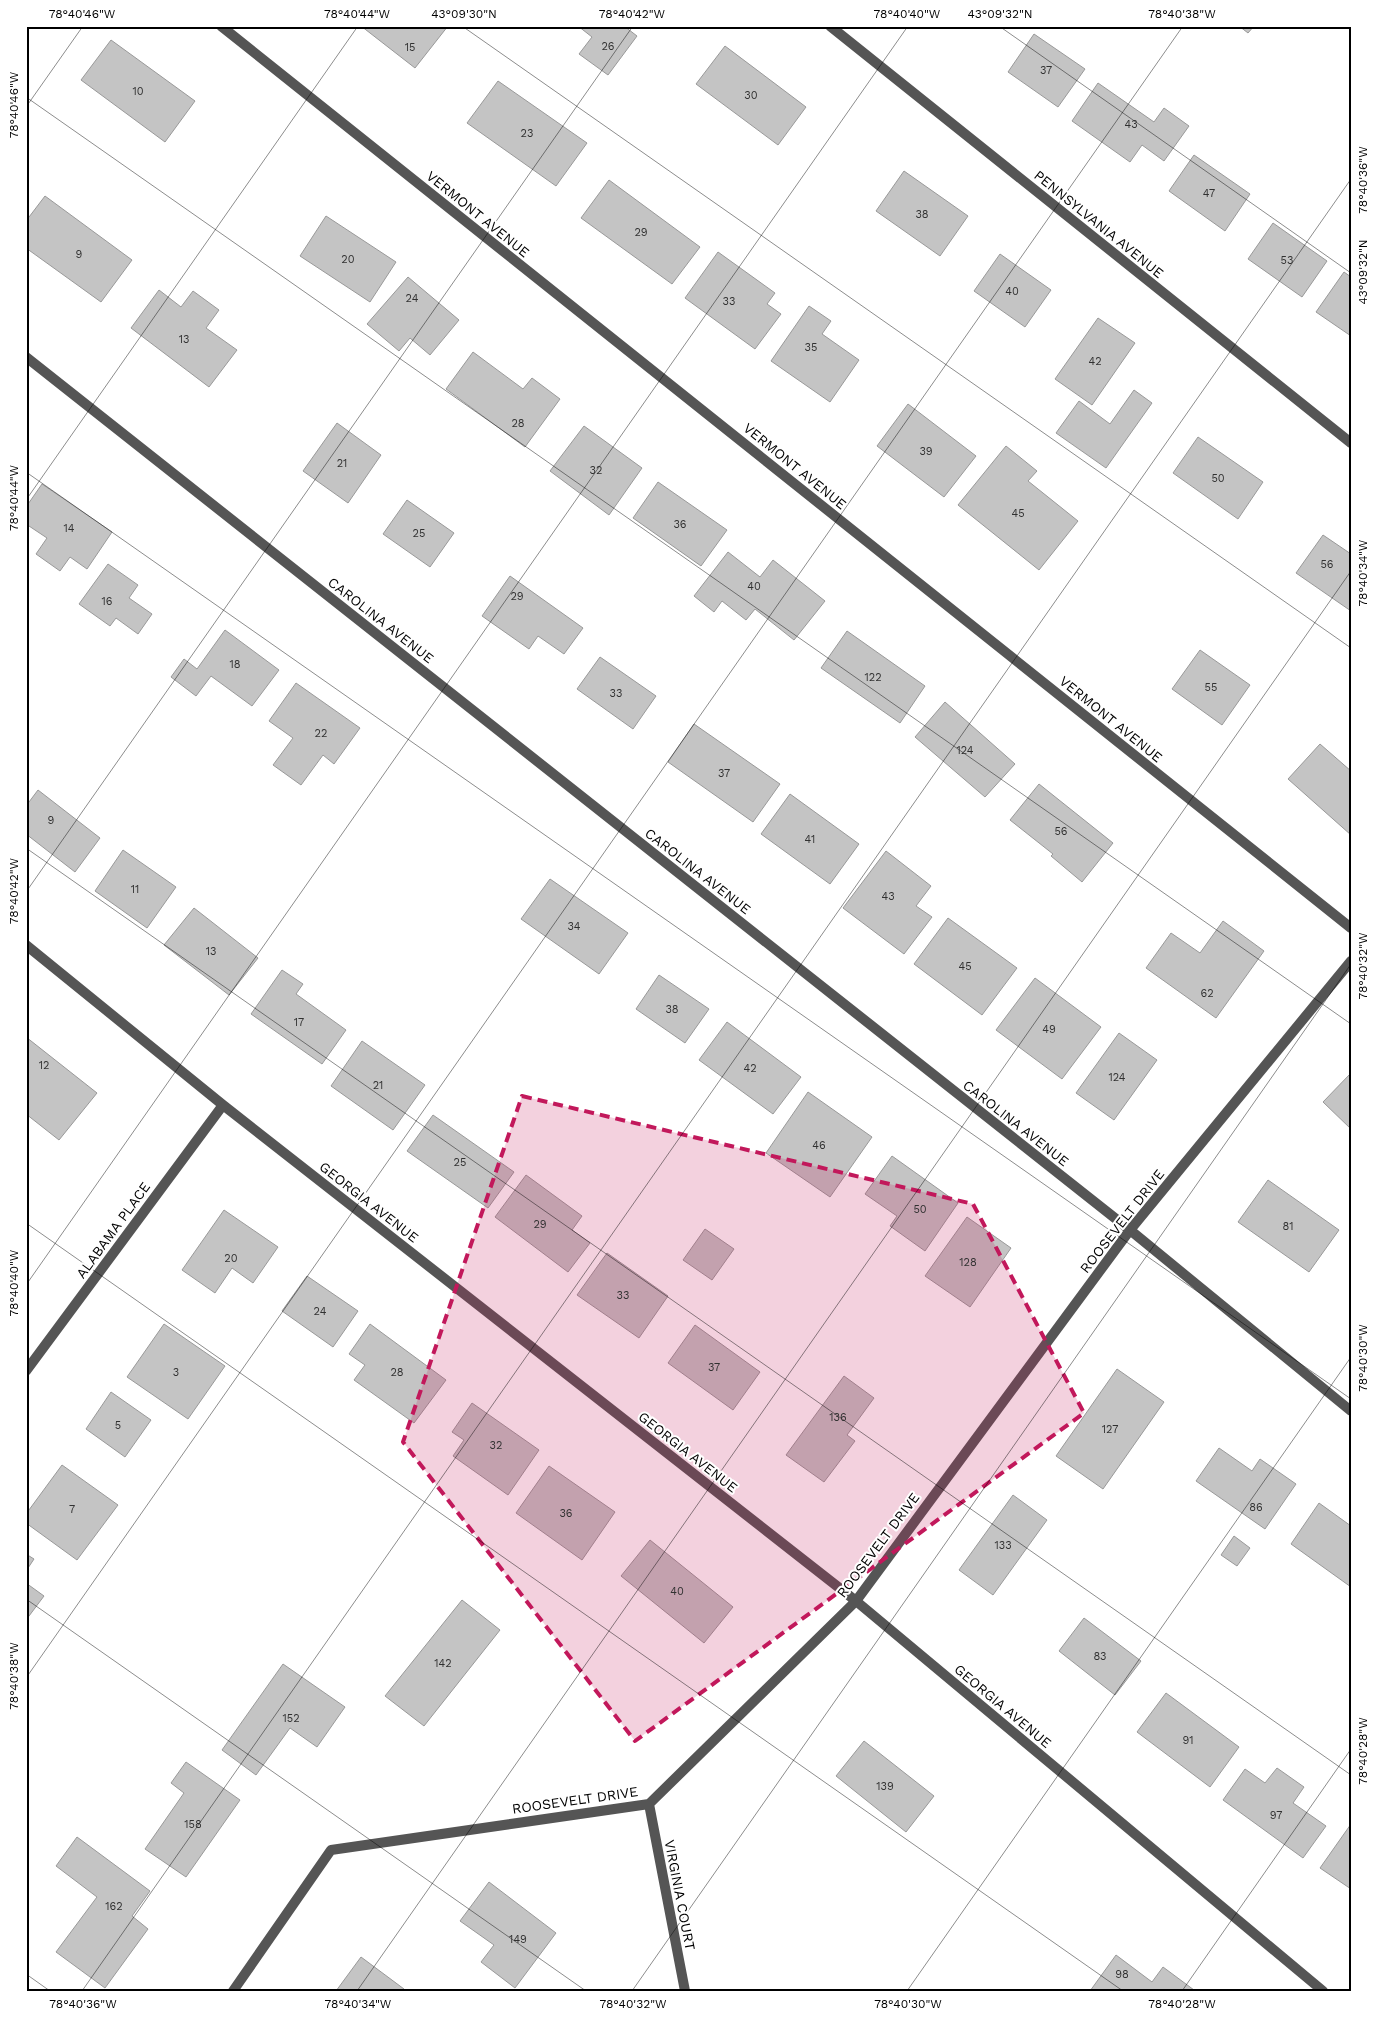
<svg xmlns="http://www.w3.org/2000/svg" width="1377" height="2017" viewBox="0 0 1377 2017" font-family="'Work Sans',sans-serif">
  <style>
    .building { fill: #c4c4c4; stroke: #999 }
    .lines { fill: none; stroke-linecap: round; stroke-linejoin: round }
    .minor { stroke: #555; stroke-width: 10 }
    .marked { fill: #c2185b; fill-opacity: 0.2; stroke: #c2185b; stroke-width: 4; stroke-dasharray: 10 6; stroke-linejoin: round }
    .ticks { fill: none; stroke: #000; stroke-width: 1; stroke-opacity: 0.45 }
    .labels { text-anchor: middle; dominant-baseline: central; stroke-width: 4; stroke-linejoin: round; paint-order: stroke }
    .number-label { font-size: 11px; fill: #313131 }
    .street-label { font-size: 14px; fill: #000; stroke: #fff }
    .neatline { fill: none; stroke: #000; stroke-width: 2 }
    .ticks-label { font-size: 12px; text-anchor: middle; fill: #000 }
  </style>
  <rect width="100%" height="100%" fill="#fff"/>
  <path class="building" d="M361,26H448L415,68Z
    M578,26H624L637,36L608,75L579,54L592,37Z
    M1239,26H1254L1248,33Z
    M1034,34L1085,69L1058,107L1008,72Z
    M111,40L195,101L165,142L81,80Z
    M725,46L806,107L778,145L696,84Z
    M498,81L587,143L556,186L467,123Z
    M1098,83L1154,122L1164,108L1189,126L1164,161L1142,145L1130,162L1072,121Z
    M1194,155L1250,194L1225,231L1169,191Z
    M904,171L968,216L940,256L876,211Z
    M609,180L700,247L672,284L581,218Z
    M45,196L132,260L101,302L26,248V221Z
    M326,216L396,262L370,302L300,256Z
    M1273,223L1327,261L1302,297L1248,259Z
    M718,252L775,293L767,304L781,314L755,349L685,298Z
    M1000,254L1051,290L1025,327L974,291Z
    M1344,272L1351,277V336L1316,312Z
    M408,277L459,320L430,355L410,338L399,351L367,324Z
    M159,290L181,307L193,291L219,310L206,328L237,350L209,387L131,328Z
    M809,306L831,321L822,334L859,360L830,402L771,361Z
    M1098,318L1135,343L1092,405L1055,379Z
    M473,352L523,389L532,378L560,399L525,447L446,389Z
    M1134,390L1152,403L1106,468L1056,433L1079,401L1110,424Z
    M908,404L976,456L944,497L877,446Z
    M337,423L381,455L348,503L303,471Z
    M584,426L642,468L609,515L550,471Z
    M1198,437L1263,482L1238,519L1173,473Z
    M1006,446L1037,471L1028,481L1078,521L1039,570L958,505Z
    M658,482L727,530L701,566L633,518Z
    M42,484L112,532L87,569L70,557L60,571L36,554L47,538L26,524V507Z
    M407,500L454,533L430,567L383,534Z
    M1323,535L1351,554V611L1296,573Z
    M728,552L760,577L773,560L825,601L794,640L755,609L746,620L722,601L714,612L694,596Z
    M108,564L138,585L129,598L152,614L138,634L116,618L110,626L79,604Z
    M510,576L583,628L564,654L538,636L529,649L482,616Z
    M225,630L279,670L252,706L211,676L196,696L171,677L184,659L197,669Z
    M847,631L925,686L900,723L821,668Z
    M1200,650L1250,685L1222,725L1172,689Z
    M600,657L656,696L633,729L577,689Z
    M296,683L360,728L334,764L323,755L301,785L273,765L293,738L269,721Z
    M945,702L1015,764L985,797L915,737Z
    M694,724L780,784L753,822L668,762Z
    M1320,744L1351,771V835L1288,779Z
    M1039,784L1113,843L1082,882L1051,856L1053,854L1010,820Z
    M38,790L100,838L75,872L26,834V806Z
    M790,794L859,844L830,884L761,834Z
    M123,850L176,887L147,928L95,891Z
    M886,851L931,886L916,906L932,917L904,954L843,908Z
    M550,879L628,933L599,974L521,919Z
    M194,908L258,958L229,995L164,945Z
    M948,918L1017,968L982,1015L914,964Z
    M1223,921L1264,951L1216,1018L1146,968L1171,933L1200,953Z
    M282,970L303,984L296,994L346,1030L322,1064L251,1014Z
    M659,975L709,1009L685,1043L636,1009Z
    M1035,978L1101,1027L1062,1079L996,1030Z
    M727,1022L801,1077L773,1114L699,1060Z
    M1119,1033L1157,1060L1114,1120L1076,1093Z
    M26,1037L97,1093L59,1140L26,1114Z
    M362,1041L425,1085L393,1130L331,1086Z
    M1351,1073V1129L1323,1102Z
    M808,1092L872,1137L830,1197L766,1153Z
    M433,1115L514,1172L488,1208L407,1151Z
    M892,1156L958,1203L925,1251L890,1226L897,1216L865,1194Z
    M526,1175L582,1216L572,1230L590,1243L568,1272L495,1217Z
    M1268,1180L1339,1230L1309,1272L1238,1222Z
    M224,1210L278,1247L253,1283L232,1268L215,1293L182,1270Z
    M967,1217L1011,1248L970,1307L925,1276Z
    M705,1229L734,1249L712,1280L683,1260Z
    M607,1253L668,1296L639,1338L577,1295Z
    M307,1276L358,1311L333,1347L282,1311Z
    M164,1324L225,1366L188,1419L127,1377Z
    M370,1324L446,1380L414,1423L354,1380L365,1365L349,1354Z
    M695,1325L760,1372L733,1410L668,1363Z
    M1117,1369L1164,1402L1103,1489L1056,1456Z
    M844,1376L874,1398L847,1435L855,1441L824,1482L786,1455Z
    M111,1392L151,1420L125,1457L86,1429Z
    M472,1403L539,1450L508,1495L453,1456L464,1440L452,1432Z
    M1219,1448L1252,1471L1260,1459L1296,1484L1265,1529L1196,1481Z
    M62,1465L118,1505L77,1560L26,1523V1514Z
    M549,1466L615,1512L582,1560L516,1513Z
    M1013,1495L1047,1520L993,1595L959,1570Z
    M1319,1503L1351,1526V1587L1291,1544Z
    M1234,1536L1250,1548L1237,1566L1221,1555Z
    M650,1540L733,1607L704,1643L621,1576Z
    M26,1554L34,1559L26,1571Z
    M26,1583L44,1596L26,1620Z
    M462,1600L500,1630L424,1726L385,1696Z
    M1084,1618L1141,1661L1115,1695L1059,1651Z
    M283,1664L345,1707L317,1747L290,1728L256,1775L222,1750Z
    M1166,1693L1239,1747L1210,1787L1137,1732Z
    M864,1741L934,1796L906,1832L836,1776Z
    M186,1762L240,1800L186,1877L145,1849L184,1793L171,1783Z
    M1277,1768L1304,1787L1293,1803L1326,1826L1303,1858L1223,1800L1245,1769L1265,1783Z
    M1351,1824V1889L1320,1868Z
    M77,1837L150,1891L132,1916L148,1929L105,1988L56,1952L97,1897L56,1866Z
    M489,1882L556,1933L515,1988L481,1962L494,1945L460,1921Z
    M1116,1955L1152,1982L1163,1967L1194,1990L1090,1991Z
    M361,1957L404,1989L403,1991H336Z"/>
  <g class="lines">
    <path class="minor" d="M221,26L1351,928
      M830,26L1351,443
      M26,357L1130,1230L1351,1411
      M26,945L223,1105L856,1601L1323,1991
      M26,1371L223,1105
      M649,1804L685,1991
      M233,1991L331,1850L649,1804L856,1601L1130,1230L1351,961"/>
  </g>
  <path class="marked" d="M522,1096L973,1204L1084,1413L635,1741L403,1442Z"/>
  <path class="ticks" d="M462,26L1351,648M999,26L1351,273M26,97L1351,1024M26,107L83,26M26,472L1351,1399M26,500L358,26M26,848L1351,1775M26,892L633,26M26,1223L1123,1991M26,1285L908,26M26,1599L586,1991M26,1678L1183,26M26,1974L50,1991M82,1991L1351,179M357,1991L1351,571M632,1991L1351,964M907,1991L1351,1357M1182,1991L1351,1749"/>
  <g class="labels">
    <g class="number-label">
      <text x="608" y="46">26</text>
      <text x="410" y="47">15</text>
      <text x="1046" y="70">37</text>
      <text x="138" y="91">10</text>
      <text x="751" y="95">30</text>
      <text x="1131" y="124">43</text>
      <text x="527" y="133">23</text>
      <text x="1209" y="193">47</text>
      <text x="922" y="214">38</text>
      <text x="641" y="232">29</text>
      <text x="79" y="254">9</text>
      <text x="348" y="259">20</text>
      <text x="1287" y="260">53</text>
      <text x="1012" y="291">40</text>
      <text x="412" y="298">24</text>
      <text x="729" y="301">33</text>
      <text x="184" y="339">13</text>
      <text x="811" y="347">35</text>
      <text x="1095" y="361">42</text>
      <text x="518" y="423">28</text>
      <text x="926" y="451">39</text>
      <text x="342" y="463">21</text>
      <text x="596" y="470">32</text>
      <text x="1218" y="478">50</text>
      <text x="1018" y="513">45</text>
      <text x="680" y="524">36</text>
      <text x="69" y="528">14</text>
      <text x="419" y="533">25</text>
      <text x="1327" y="564">56</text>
      <text x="754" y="586">40</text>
      <text x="517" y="596">29</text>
      <text x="107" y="601">16</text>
      <text x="235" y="664">18</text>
      <text x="873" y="677">122</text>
      <text x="1211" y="687">55</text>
      <text x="616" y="693">33</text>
      <text x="321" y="733">22</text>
      <text x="965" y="750">124</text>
      <text x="724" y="773">37</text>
      <text x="51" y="820">9</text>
      <text x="1061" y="831">56</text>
      <text x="810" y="839">41</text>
      <text x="135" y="889">11</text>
      <text x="888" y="896">43</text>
      <text x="574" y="926">34</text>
      <text x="211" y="951">13</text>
      <text x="965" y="966">45</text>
      <text x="1207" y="993">62</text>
      <text x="672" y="1009">38</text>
      <text x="299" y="1022">17</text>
      <text x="1049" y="1029">49</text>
      <text x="44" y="1065">12</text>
      <text x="750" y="1068">42</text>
      <text x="1117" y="1077">124</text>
      <text x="378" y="1085">21</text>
      <text x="819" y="1145">46</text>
      <text x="460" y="1162">25</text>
      <text x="920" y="1209">50</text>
      <text x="540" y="1224">29</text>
      <text x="1288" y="1226">81</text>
      <text x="231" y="1258">20</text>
      <text x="968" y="1262">128</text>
      <text x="623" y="1295">33</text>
      <text x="320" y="1311">24</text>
      <text x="714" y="1367">37</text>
      <text x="176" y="1372">3</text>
      <text x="397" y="1372">28</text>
      <text x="838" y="1417">136</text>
      <text x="118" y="1425">5</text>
      <text x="1110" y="1429">127</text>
      <text x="496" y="1445">32</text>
      <text x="1256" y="1507">86</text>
      <text x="72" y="1509">7</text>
      <text x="566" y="1513">36</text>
      <text x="1003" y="1545">133</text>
      <text x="677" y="1591">40</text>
      <text x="1100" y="1656">83</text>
      <text x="443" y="1663">142</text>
      <text x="291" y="1718">152</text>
      <text x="1188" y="1740">91</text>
      <text x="885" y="1786">139</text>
      <text x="1276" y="1815">97</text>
      <text x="193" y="1824">158</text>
      <text x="114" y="1906">162</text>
      <text x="518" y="1939">149</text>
      <text x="1122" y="1974">98</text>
    </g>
    <g class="street-label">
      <text transform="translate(478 214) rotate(39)">VERMONT AVENUE</text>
      <text transform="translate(1099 224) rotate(39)">PENNSYLVANIA AVENUE</text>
      <text transform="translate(795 466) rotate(39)">VERMONT AVENUE</text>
      <text transform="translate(381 620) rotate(38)">CAROLINA AVENUE</text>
      <text transform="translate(1111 719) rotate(39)">VERMONT AVENUE</text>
      <text transform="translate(698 871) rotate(38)">CAROLINA AVENUE</text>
      <text transform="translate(1016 1123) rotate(38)">CAROLINA AVENUE</text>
      <text transform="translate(369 1202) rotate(38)">GEORGIA AVENUE</text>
      <text transform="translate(1122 1221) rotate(-52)">ROOSEVELT DRIVE</text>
      <text transform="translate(113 1230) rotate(-54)">ALABAMA PLACE</text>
      <text transform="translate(688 1452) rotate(38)">GEORGIA AVENUE</text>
      <text transform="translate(878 1545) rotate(-53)">ROOSEVELT DRIVE</text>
      <text transform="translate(1003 1706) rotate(40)">GEORGIA AVENUE</text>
      <text transform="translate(575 1800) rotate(-8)">ROOSEVELT DRIVE</text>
      <text transform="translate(680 1895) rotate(79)">VIRGINIA COURT</text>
    </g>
  </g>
  <rect width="1377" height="2017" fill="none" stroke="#ffffff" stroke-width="55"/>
  <rect x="28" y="28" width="1322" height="1962" class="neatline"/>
  <g class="ticks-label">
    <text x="82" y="18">78°40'46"W</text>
    <text x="357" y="18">78°40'44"W</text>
    <text x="464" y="18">43°09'30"N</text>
    <text x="632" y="18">78°40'42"W</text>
    <text x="907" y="18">78°40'40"W</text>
    <text x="1000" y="18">43°09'32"N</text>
    <text x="1182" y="18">78°40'38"W</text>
    <text transform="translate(14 105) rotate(-90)" y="4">78°40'46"W</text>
    <text transform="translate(1363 180) rotate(-90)" y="4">78°40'36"W</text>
    <text transform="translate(1363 272) rotate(-90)" y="4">43°09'32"N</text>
    <text transform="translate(14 498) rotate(-90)" y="4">78°40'44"W</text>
    <text transform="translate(1363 573) rotate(-90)" y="4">78°40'34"W</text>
    <text transform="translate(14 891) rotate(-90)" y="4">78°40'42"W</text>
    <text transform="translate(1363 966) rotate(-90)" y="4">78°40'32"W</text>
    <text transform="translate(14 1283) rotate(-90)" y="4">78°40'40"W</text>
    <text transform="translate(1363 1358) rotate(-90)" y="4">78°40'30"W</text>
    <text transform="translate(14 1676) rotate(-90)" y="4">78°40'38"W</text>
    <text transform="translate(1363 1751) rotate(-90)" y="4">78°40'28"W</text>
    <text x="83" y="2008">78°40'36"W</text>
    <text x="358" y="2008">78°40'34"W</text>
    <text x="633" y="2008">78°40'32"W</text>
    <text x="908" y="2008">78°40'30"W</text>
    <text x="1182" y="2008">78°40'28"W</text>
  </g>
</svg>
